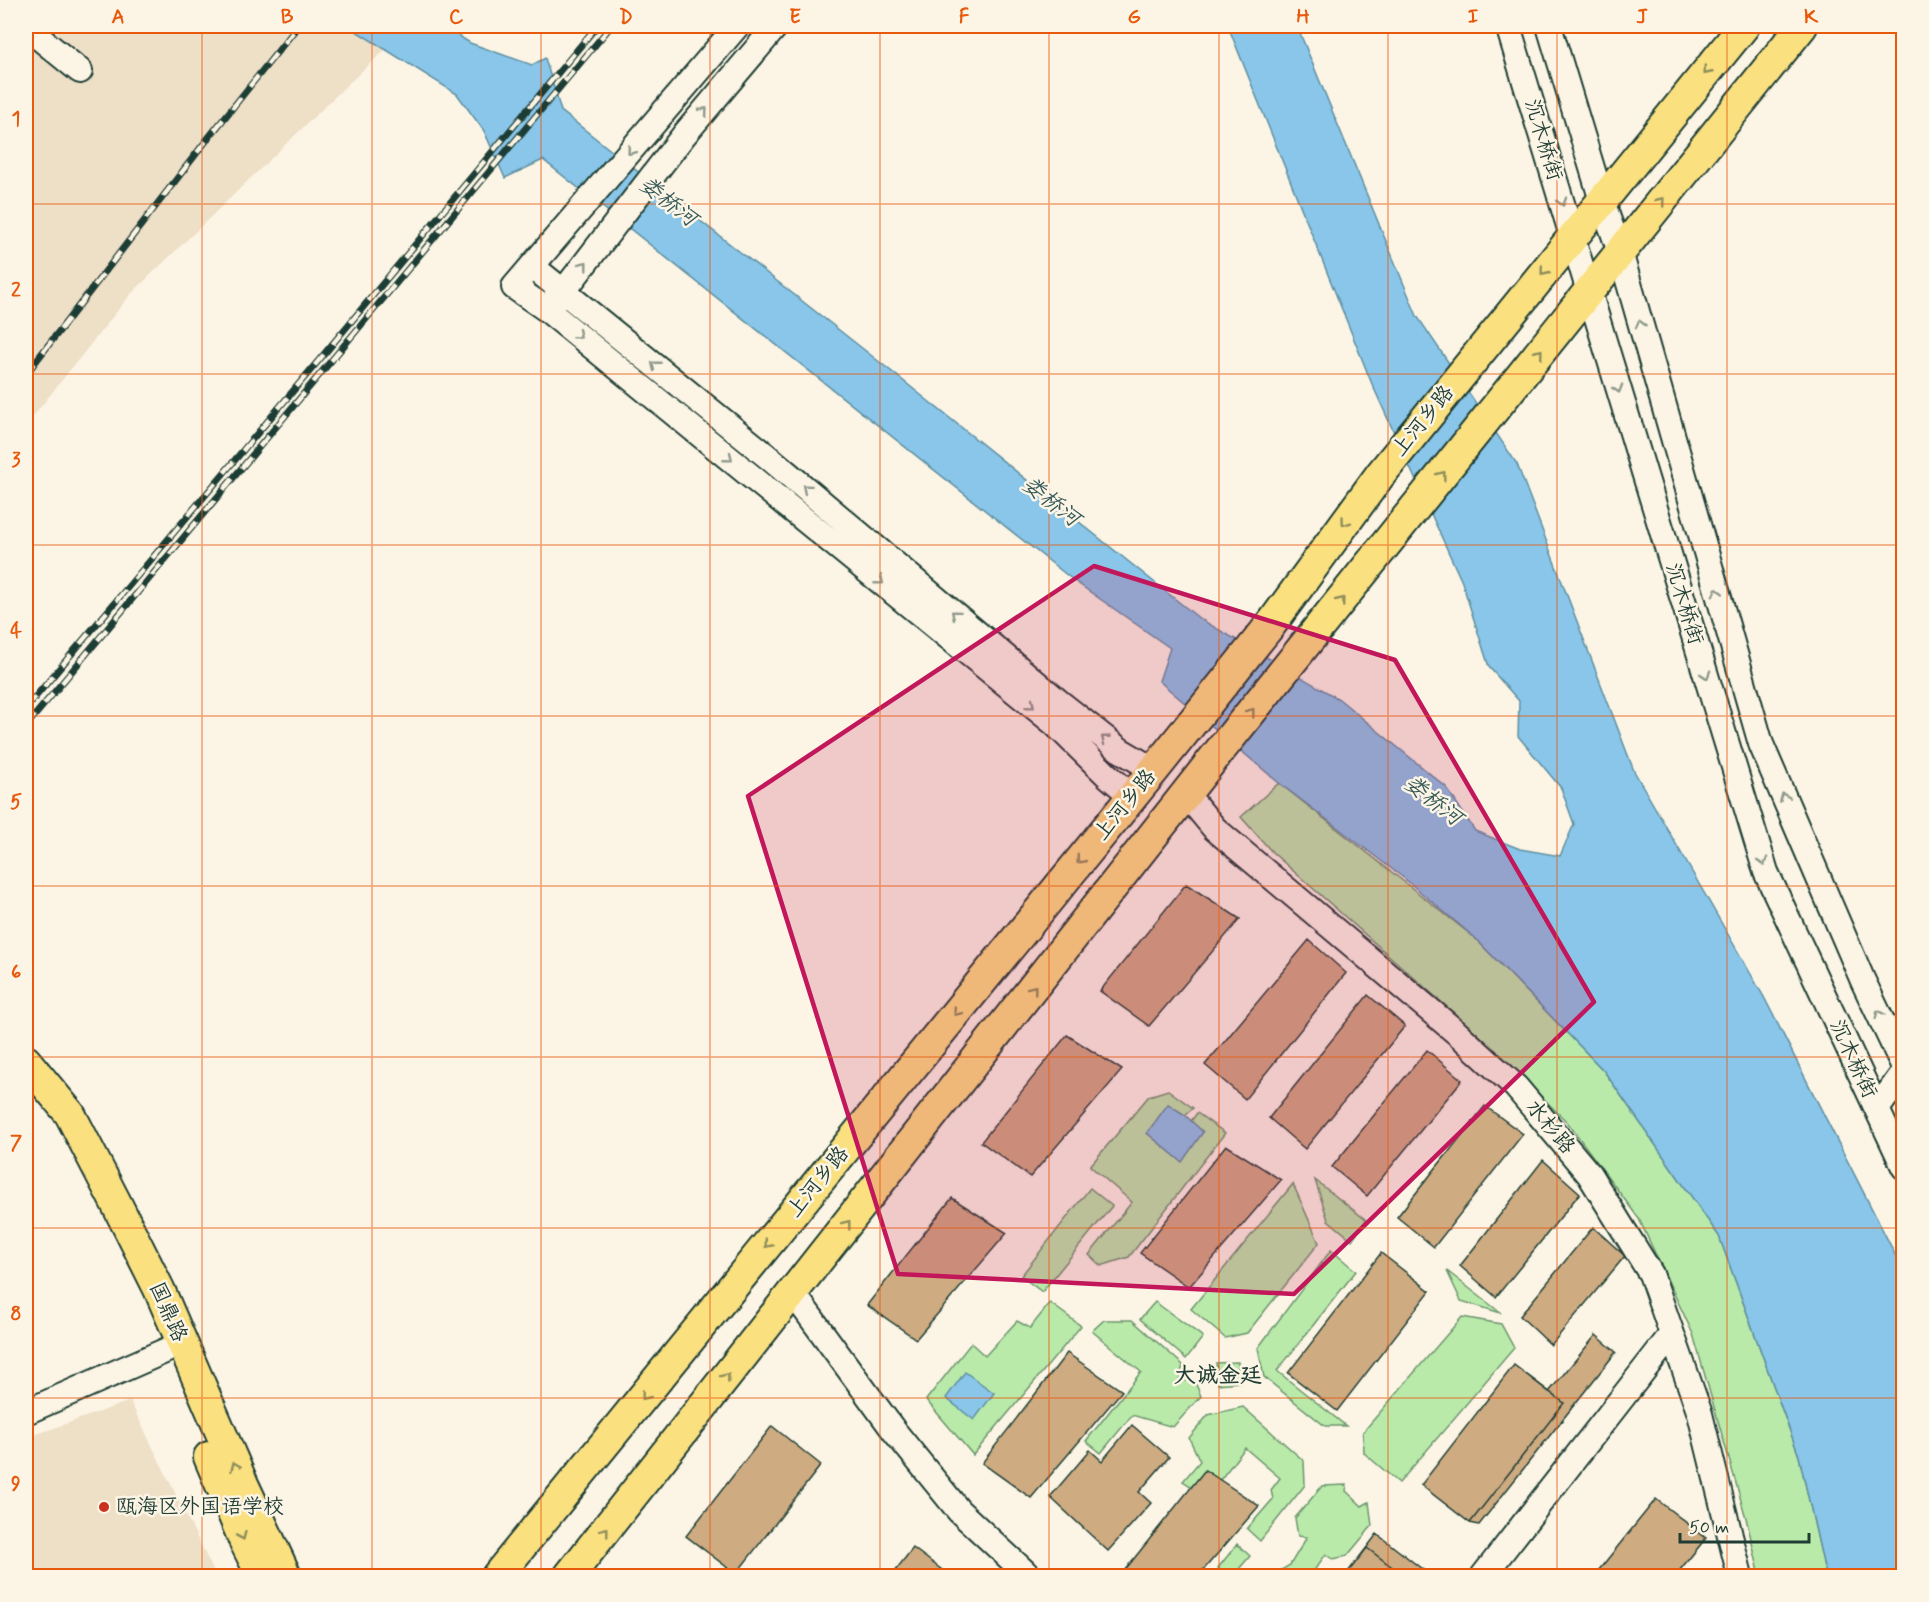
<svg xmlns="http://www.w3.org/2000/svg" width="1929" height="1602" viewBox="0 0 1929 1602" font-family="Mynerve,'LXGW WenKai TC',sans-serif">
  <style>
    .built { fill: #eedfc7 }
    .green { fill: #b9eaa9; stroke: #6c946e; stroke-width: 1.5 }
    .water { fill: #89c6e9; stroke: #5f8fa1; stroke-width: 1.5 }
    .building { fill: #ceab81; stroke: #1f3d34; stroke-width: 1.5 }
    .lines { fill: none; stroke-linecap: round; stroke-linejoin: round }
    .minor-casing { stroke: #1f3d34; stroke-width: 28 }
    .major-casing { stroke: #1f3d34; stroke-width: 34 }
    .minor { stroke: #fcf5e5; stroke-width: 24 }
    .major { stroke: #fbe080; stroke-width: 30 }
    .rail-casing { stroke: #1f3d34; stroke-width: 7 }
    .rail { stroke: #fcf5e5; stroke-width: 4.5; stroke-dasharray: 14; stroke-linecap: butt }
    .oneway { stroke: #8d8e5a }
    .oneway2 { stroke: #8e998c }
    .marked { fill: #c2185b; fill-opacity: 0.2; stroke: #c2185b; stroke-width: 4.5; stroke-linejoin: round }
    .grid { fill: none; stroke: #e8590c; stroke-width: 1.5; stroke-opacity: 0.55 }
    .poi-dot { fill: #c8321e; stroke: #fcf5e5; stroke-width: 2 }
    .labels { text-anchor: middle; dominant-baseline: central; stroke-width: 5; stroke-linejoin: round; paint-order: stroke }
    .street-label { font-size: 21px; fill: #1f3d34; stroke: #fcf5e5 }
    .poi-label { font-size: 21px; fill: #1f3d34; stroke: #fcf5e5; text-anchor: start }
    .water-label { font-size: 22px; font-style: italic; fill: #345858; stroke: #fcf5e5 }
    .neighbourhood-label { font-size: 22px; font-weight: bold; fill: #1f3d34; stroke: #fcf5e5 }
    .neatline { fill: none; stroke: #e8590c; stroke-width: 2 }
    .grid-label { font-size: 20px; text-anchor: middle; font-weight: bold; fill: #e8590c }
  </style>
  <rect width="100%" height="100%" fill="#fcf5e5"/>
  <filter id="ink" filterUnits="userSpaceOnUse"><feTurbulence type="fractalNoise" baseFrequency=".0167" numOctaves="2"/><feDisplacementMap in="SourceGraphic" scale="12" xChannelSelector="R" yChannelSelector="G"/><feConvolveMatrix kernelMatrix="1 2 1 2 8 2 1 2 1" color-interpolation-filters="sRGB"/></filter>
  <g filter="url(#ink)">
    <path class="built" d="M26,26H411L348,84L130,295L26,425Z
      M130,1401L216,1576H26V1438Z"/>
    <path class="green" d="M1279,783L1475,938L1604,1071L1719,1236L1799,1456L1826,1576H1760L1746,1518L1693,1334L1639,1219L1568,1123L1481,1037L1273,853L1241,817Z
      M1168,1090L1193,1108L1185,1115L1168,1105L1147,1133L1181,1161L1203,1132L1191,1121L1197,1113L1225,1133L1129,1257L1101,1266L1089,1255L1132,1202L1090,1166L1149,1096Z
      M1315,1180L1366,1220L1352,1240L1328,1220Z
      M1293,1184L1319,1243L1247,1333L1225,1338L1191,1309Z
      M1090,1188L1112,1206L1042,1292L1021,1276Z
      M1331,1250L1356,1271L1277,1371L1346,1426H1325L1264,1377L1258,1348Z
      M1447,1271L1501,1313L1461,1301Z
      M1155,1302L1203,1337L1186,1359L1140,1319Z
      M1050,1303L1081,1326L973,1455L926,1400L971,1343L985,1356L1017,1321L1030,1328Z
      M1462,1317L1501,1324L1514,1348L1399,1483L1364,1453L1363,1432Z
      M1104,1320H1132L1183,1365L1179,1381L1194,1380L1201,1396L1173,1427L1132,1415L1101,1453L1086,1441L1141,1372L1092,1331Z
      M1238,1362L1239,1382L1218,1384L1216,1363Z
      M1243,1407L1304,1461L1305,1485L1260,1541L1247,1529L1273,1499L1271,1490L1280,1478L1245,1448L1220,1480L1192,1487L1183,1481L1200,1461L1189,1438L1208,1415Z
      M1347,1485L1346,1491L1362,1506L1369,1502L1372,1526L1347,1556L1333,1559L1326,1554L1310,1576H1271L1290,1565L1307,1537L1298,1536L1295,1518L1322,1486Z
      M1237,1544L1250,1556L1233,1576H1228L1218,1568Z"/>
    <path class="water" d="M348,26H443L470,43L532,65L545,58L561,111L891,371L1200,619L1339,699L1446,787L1475,831L1520,849L1560,856L1574,824L1561,788L1518,736L1519,701L1489,667L1462,582L1372,384L1228,26H1297L1417,316L1517,464L1634,771L1764,997L1903,1270V1576H1826L1799,1456L1719,1236L1604,1071L1475,938L1405,879L1279,783L1159,681L1170,648L1073,580L543,160L505,178L484,131L457,94Z
      M1168,1104L1185,1115L1203,1132L1182,1162L1147,1133Z
      M965,1372L994,1393L974,1420L946,1398Z"/>
    <path class="building" d="M1186,884L1240,919L1149,1026L1100,991Z
      M1309,940L1346,973L1245,1099L1205,1065Z
      M1368,995L1405,1026L1305,1149L1269,1118Z
      M1067,1035L1122,1070L1030,1177L981,1142Z
      M1427,1050L1462,1080L1367,1196L1332,1167Z
      M1485,1106L1523,1134L1434,1247L1397,1217Z
      M1226,1145L1281,1180L1189,1287L1140,1253Z
      M1543,1160L1580,1193L1496,1297L1460,1266Z
      M952,1198L1007,1233L916,1339L867,1305Z
      M1593,1227L1625,1256L1551,1345L1520,1316Z
      M1381,1253L1430,1291L1337,1411L1288,1373Z
      M1596,1335L1616,1352L1479,1525L1470,1523L1421,1485L1514,1365L1549,1392Z
      M1067,1353L1122,1391L1031,1498L982,1463Z
      M1514,1365L1564,1403L1470,1523L1421,1485Z
      M1132,1425L1169,1457L1139,1492L1151,1503L1108,1551L1050,1497L1090,1450L1102,1461Z
      M772,1426L821,1465L736,1574L686,1536Z
      M1205,1470L1259,1506L1198,1576H1120Z
      M1656,1499L1706,1538L1675,1576H1594Z
      M1377,1534L1431,1576H1345Z
      M913,1548L950,1576H891Z
      M1367,1548L1404,1576H1345Z"/>
    <g class="lines">
      <g class="minor-casing">
        <path id="minor" d="M737,26L514,287L546,309L1055,724L1107,775L1132,796
          M1508,26L1766,872L1904,1167
          M1549,26L1602,201L1620,252L1761,744L1863,981L1904,1067
          M26,27L80,71
          M533,267L768,457L1059,702L1120,750L1154,770
          M552,303L563,292L684,135L776,26
          M1186,794L1215,829L1457,1033L1516,1087L1589,1174L1651,1274L1700,1414L1740,1576
          M1877,1109L1904,1072
          M793,1293L895,1432L959,1511L1029,1576
          M26,1412L167,1350
          M1483,1576L1672,1334"/>
      </g>
      <g class="major-casing">
        <path id="major" d="M26,1061L70,1114L116,1203L159,1289L243,1484L286,1576
          M209,1457L244,1540L262,1576
          M497,1576L1154,770L1272,623L1380,475L1744,26
          M569,1576L1214,758L1802,26"/>
      </g>
      <use href="#minor" class="minor"/>
      <use href="#major" class="major"/>
      <g class="rail-casing">
        <path id="rail" d="M26,374L206,141L298,26
          M26,708L320,359L597,26
          M26,726L611,26"/>
      </g>
      <use href="#rail" class="rail"/>
    </g>
    <defs><path id="oneway-chevron" d="M-2-3.5L2.5 0L-2 3.5" fill="none" stroke-width="1.6" stroke-linecap="round" stroke-linejoin="round" transform="scale(1.5)"/></defs>
    <g class="oneway">
      <use href="#oneway-chevron" transform="translate(1707 71) rotate(129)"/>
      <use href="#oneway-chevron" transform="translate(1661 201) rotate(-51)"/>
      <use href="#oneway-chevron" transform="translate(1544 271) rotate(129)"/>
      <use href="#oneway-chevron" transform="translate(1539 353) rotate(-51)"/>
      <use href="#oneway-chevron" transform="translate(1442 475) rotate(-52)"/>
      <use href="#oneway-chevron" transform="translate(1345 522) rotate(126)"/>
      <use href="#oneway-chevron" transform="translate(1341 601) rotate(-51)"/>
      <use href="#oneway-chevron" transform="translate(1251 712) rotate(-52)"/>
      <use href="#oneway-chevron" transform="translate(1080 860) rotate(129)"/>
      <use href="#oneway-chevron" transform="translate(1033 989) rotate(-52)"/>
      <use href="#oneway-chevron" transform="translate(957 1012) rotate(129)"/>
      <use href="#oneway-chevron" transform="translate(847 1224) rotate(-52)"/>
      <use href="#oneway-chevron" transform="translate(768 1244) rotate(129)"/>
      <use href="#oneway-chevron" transform="translate(726 1377) rotate(-52)"/>
      <use href="#oneway-chevron" transform="translate(645 1396) rotate(129)"/>
      <use href="#oneway-chevron" transform="translate(235 1466) rotate(-113)"/>
      <use href="#oneway-chevron" transform="translate(605 1531) rotate(-52)"/>
      <use href="#oneway-chevron" transform="translate(242 1536) rotate(66)"/>
    </g>
    <g class="oneway2">
      <use href="#oneway-chevron" transform="translate(704 111) rotate(-50)"/>
      <use href="#oneway-chevron" transform="translate(631 151) rotate(130)"/>
      <use href="#oneway-chevron" transform="translate(1562 202) rotate(73)"/>
      <use href="#oneway-chevron" transform="translate(584 265) rotate(-52)"/>
      <use href="#oneway-chevron" transform="translate(1640 324) rotate(-105)"/>
      <use href="#oneway-chevron" transform="translate(578 335) rotate(39)"/>
      <use href="#oneway-chevron" transform="translate(655 365) rotate(-141)"/>
      <use href="#oneway-chevron" transform="translate(1618 389) rotate(73)"/>
      <use href="#oneway-chevron" transform="translate(729 458) rotate(39)"/>
      <use href="#oneway-chevron" transform="translate(806 488) rotate(-140)"/>
      <use href="#oneway-chevron" transform="translate(880 581) rotate(39)"/>
      <use href="#oneway-chevron" transform="translate(1717 592) rotate(-106)"/>
      <use href="#oneway-chevron" transform="translate(955 614) rotate(-140)"/>
      <use href="#oneway-chevron" transform="translate(1706 675) rotate(73)"/>
      <use href="#oneway-chevron" transform="translate(1031 705) rotate(39)"/>
      <use href="#oneway-chevron" transform="translate(1105 739) rotate(-142)"/>
      <use href="#oneway-chevron" transform="translate(1784 797) rotate(-113)"/>
      <use href="#oneway-chevron" transform="translate(1763 862) rotate(73)"/>
      <use href="#oneway-chevron" transform="translate(1879 1014) rotate(-115)"/>
    </g>
  </g>
  <path class="marked" d="M1094,566L1395,660L1594,1002L1294,1294L898,1274L748,796Z"/>
  <path class="grid" d="M202,26V1576M372,26V1576M541,26V1576M710,26V1576M880,26V1576M1049,26V1576M1219,26V1576M1388,26V1576M1557,26V1576M1727,26V1576M26,204H1904M26,374H1904M26,545H1904M26,716H1904M26,886H1904M26,1057H1904M26,1228H1904M26,1398H1904"/>
  <circle class="poi-dot" cx="104" cy="1507" r="6"/>
  <g class="labels">
    <g class="street-label">
      <text transform="translate(1543 140) rotate(73)">沉木桥街</text>
      <text transform="translate(1423 421) rotate(-51)">上河乡路</text>
      <text transform="translate(1684 604) rotate(73)">沉木桥街</text>
      <text transform="translate(1125 805) rotate(-51)">上河乡路</text>
      <text transform="translate(1853 1059) rotate(65)">沉木桥街</text>
      <text transform="translate(1550 1127) rotate(50)">水杉路</text>
      <text transform="translate(818 1182) rotate(-51)">上河乡路</text>
      <text transform="translate(168 1312) rotate(66)">国鼎路</text>
    </g>
    <g class="poi-label">
      <text x="116" y="1507">瓯海区外国语学校</text>
    </g>
    <g class="water-label">
      <text transform="translate(668 202) rotate(38)">娄桥河</text>
      <text transform="translate(1051 502) rotate(38)">娄桥河</text>
      <text transform="translate(1433 801) rotate(38)">娄桥河</text>
    </g>
    <g class="neighbourhood-label">
      <text x="1218" y="1376">大诚金廷</text>
    </g>
  </g>
  <rect width="1929" height="1602" fill="none" stroke="#fcf5e5" stroke-width="66"/>
  <path d="M1680 1533v9h129v-9" fill="none" stroke="#1f3d34" stroke-width="3"/>
  <text x="1689" y="1533" font-size="18" fill="#1f3d34" stroke="#fcf5e5" stroke-width="4.5" paint-order="stroke">50 m</text>
  <rect x="33" y="33" width="1863" height="1536" class="neatline"/>
  <g class="grid-label">
    <text x="118" y="23">A</text>
    <text x="287" y="23">B</text>
    <text x="456" y="23">C</text>
    <text x="626" y="23">D</text>
    <text x="795" y="23">E</text>
    <text x="964" y="23">F</text>
    <text x="1134" y="23">G</text>
    <text x="1303" y="23">H</text>
    <text x="1473" y="23">I</text>
    <text x="1642" y="23">J</text>
    <text x="1811" y="23">K</text>
    <text x="16" y="125">1</text>
    <text x="16" y="296">2</text>
    <text x="16" y="466">3</text>
    <text x="16" y="637">4</text>
    <text x="16" y="808">5</text>
    <text x="16" y="978">6</text>
    <text x="16" y="1149">7</text>
    <text x="16" y="1320">8</text>
    <text x="16" y="1490">9</text>
  </g>
</svg>
